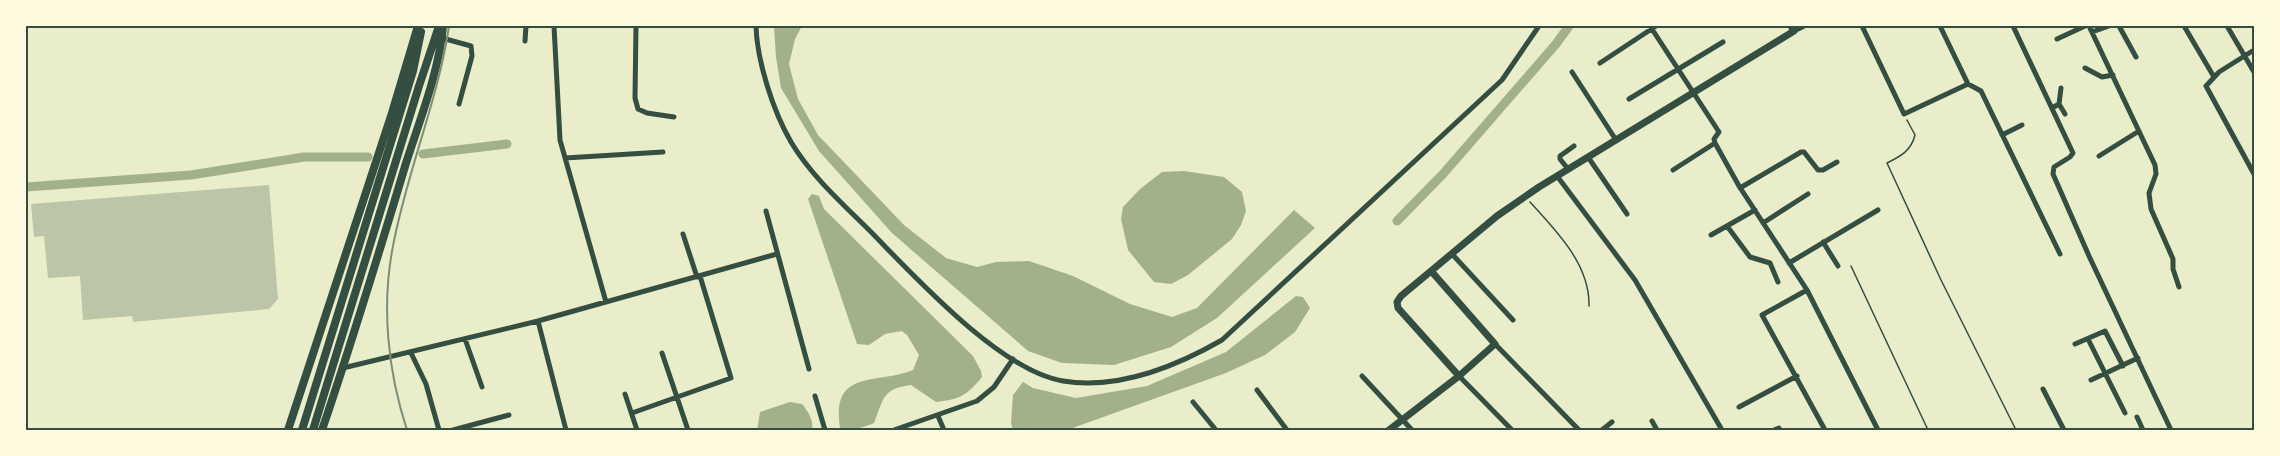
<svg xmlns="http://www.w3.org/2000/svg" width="2280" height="456" viewBox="0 0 2280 456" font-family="'Asap Condensed',sans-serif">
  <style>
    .water { fill: #a3b18a }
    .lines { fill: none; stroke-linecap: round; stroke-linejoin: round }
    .canal { stroke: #a3b18a; stroke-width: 9 }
    .building { fill: #bcc5a7 }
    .path { stroke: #344e41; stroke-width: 1.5 }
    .minor { stroke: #344e41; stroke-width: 5 }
    .tertiary { stroke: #344e41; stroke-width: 7 }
    .primary { stroke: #344e41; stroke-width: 8 }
    .rail { stroke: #7c8e77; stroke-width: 2 }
    .neatline { fill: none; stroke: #344e41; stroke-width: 2 }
  </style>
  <rect width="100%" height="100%" fill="#e9edc9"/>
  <path class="water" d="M774,26H802L795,39L789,64L798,99L818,135L904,225L946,258L977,267L996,262L1029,261L1073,276L1130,304L1172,317L1197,308L1294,210L1315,228L1217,318L1171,347L1114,365L1062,363L1028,351L892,233L819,151L781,88L776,57Z
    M1184,171L1224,177L1242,192L1246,211L1241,225L1232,239L1188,275L1171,284L1154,282L1128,250L1121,219L1123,207L1140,189L1162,172Z
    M812,194L819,196L824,209L973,356L981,371L982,377C966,396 961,399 936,402L911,385C882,389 884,398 874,423C864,427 851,432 840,428C831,368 877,385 913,370L919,355L907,335L902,331L885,334L869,345L857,344L808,199Z
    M1296,296L1303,297L1310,308L1295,332L1265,355L1226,373L1067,430H1013L1011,423L1013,395L1023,382L1033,388L1076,398L1147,386L1226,352Z
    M790,402L802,404C808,411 814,421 812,430H757L760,412Z"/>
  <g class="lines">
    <path class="canal" d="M423,154L507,144
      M26,187L191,175L304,157H368
      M1397,221L1443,174L1556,44L1569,26"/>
  </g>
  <path class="building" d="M269,185L278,299L269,309L133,322L132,316L83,320L80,276L48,278L44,236L34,237L31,204Z"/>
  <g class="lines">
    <path class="path" d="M1907,120L1915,135C1911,151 1901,156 1887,163L1941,280L2016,430
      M1530,202C1556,231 1590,264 1589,306
      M1851,266L1928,430"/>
    <path class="minor" d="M554,26L560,140L606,302
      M636,26L635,98L638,109L647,113L674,117
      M756,26C757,61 773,111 791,142C812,177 843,204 872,233C916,278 1001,371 1063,381C1118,390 1175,367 1222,340L1502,80L1539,26
      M1650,26L1719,132L1714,139L1715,143L1739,186L1807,290L1878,430
      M1862,26L1904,114L1968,84
      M1940,26L1968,84L1981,91L2060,254
      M2013,26L2073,153L2070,157L2054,167L2053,174L2089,256L2171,430
      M2089,26L2155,165L2156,174L2149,193L2151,209L2173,259V269L2179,287
      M2119,26L2136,57
      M2184,26L2214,77
      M2227,26L2254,72
      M1794,31L1804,26
      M2092,32L2109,26
      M442,38L471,46L472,56L459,104
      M2057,39L2085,26
      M525,41L526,26
      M2254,50L2219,72L2206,86L2254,174
      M1600,63L1656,26
      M2085,68L2102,77L2113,75
      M1572,72L1616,140
      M1629,99L1723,42
      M2059,104L2061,88
      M2052,108L2059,104L2065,114
      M2002,135L2022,125
      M2099,156L2139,131
      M1588,157L1627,214
      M565,158L663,152
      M1568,169L1560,159V156L1574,146
      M1673,170L1715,143
      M1557,176L1635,280L1722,430
      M1740,188L1801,152H1804L1818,170H1823L1837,162
      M766,211L809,369
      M1763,223L1808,194
      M1727,226L1750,257L1770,263L1778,282
      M683,234L697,277
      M1711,235L1755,210
      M1823,242L1838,266
      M1452,254L1513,320
      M1789,263L1878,210
      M1807,290L1762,315L1825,430
      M538,321L566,430
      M465,339L482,387
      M2088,339L2125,413
      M1495,344L1579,430
      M2075,344L2105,331L2123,366
      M411,353L426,384L439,430
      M662,353L688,430
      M343,368L538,321L777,254
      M1362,376L1412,430
      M1459,376L1512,430
      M2091,380L2138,358
      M2043,389L2064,430
      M1257,390L1287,430
      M625,394L637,430
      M815,396L825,430
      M1193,402L1216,430
      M1739,407L1797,376
      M632,413L731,378L700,276
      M938,416L944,430
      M2137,417L2143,430
      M1652,421L1657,430
      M453,430L509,415
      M894,430L977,401L994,387L1013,359
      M1602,430L1612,422
      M1774,430L1779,428"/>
    <path class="tertiary" d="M1459,376L1398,308L1397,302L1401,296L1497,216L1539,187L1794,31L1791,26
      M1389,430L1459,376L1495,344L1432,272"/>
    <path class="primary" d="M288,430L392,113L418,26
      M302,430L413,71L421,32
      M313,430L419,86L439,26
      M322,430C352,342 379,253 406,163C420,119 439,72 443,26"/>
    <path class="rail" d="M407,430C388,372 381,307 393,246C407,171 438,101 449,26"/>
  </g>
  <rect width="2280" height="456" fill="none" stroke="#fefae0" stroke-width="54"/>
  <rect x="27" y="27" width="2226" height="402" class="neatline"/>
</svg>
